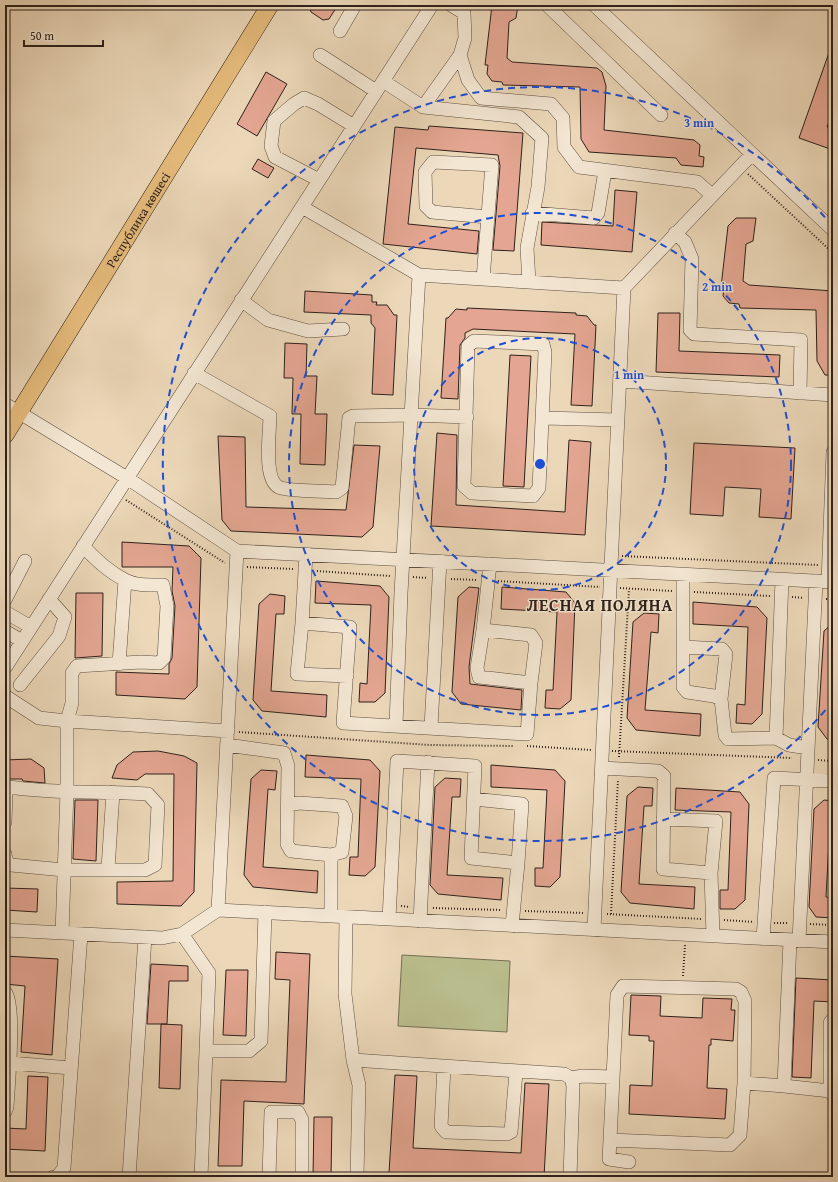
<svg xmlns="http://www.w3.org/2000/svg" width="838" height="1182" viewBox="0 0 838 1182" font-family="'Gentium Book Plus',serif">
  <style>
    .green { fill: #babe8e; stroke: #746f54 }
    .building { fill: #e4a692; stroke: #2d201a }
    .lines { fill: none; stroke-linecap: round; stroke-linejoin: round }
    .minor-casing { stroke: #5d4e42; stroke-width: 14 }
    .major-casing { stroke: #2d201a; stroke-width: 18 }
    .path { stroke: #2d201a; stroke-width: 2; stroke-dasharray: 1 2; stroke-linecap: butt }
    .minor { stroke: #f3e6d2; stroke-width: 13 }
    .major { stroke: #e6bc7c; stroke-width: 17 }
    .ring { fill: none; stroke: #1d4ed8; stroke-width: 2; stroke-dasharray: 7 5 }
    .labels { text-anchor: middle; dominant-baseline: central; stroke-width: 3; stroke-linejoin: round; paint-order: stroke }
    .street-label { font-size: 13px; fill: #2d201a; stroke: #f3e6d2 }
    .district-label { font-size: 17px; font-weight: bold; letter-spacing: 1px; fill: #2d201a; stroke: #f3e6d2 }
    .centre { fill: #1d4ed8; stroke: #f3e6d2; stroke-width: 2 }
    .ring-label { font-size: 12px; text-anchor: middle; font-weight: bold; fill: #1d4ed8; stroke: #f3e6d2; stroke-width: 3; stroke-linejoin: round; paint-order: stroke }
  </style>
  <rect width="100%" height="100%" fill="#ecd8b9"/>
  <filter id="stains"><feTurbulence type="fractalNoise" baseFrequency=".005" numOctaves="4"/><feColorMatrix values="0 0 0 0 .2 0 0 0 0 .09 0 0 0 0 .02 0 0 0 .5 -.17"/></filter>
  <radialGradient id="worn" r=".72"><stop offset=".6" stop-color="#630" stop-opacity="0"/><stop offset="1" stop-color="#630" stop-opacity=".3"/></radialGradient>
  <path class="green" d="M402,955L510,961L507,1032L398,1026Z"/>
  <path class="building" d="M309,5H338L329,19L323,20L311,12Z
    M492,5H518L516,18L509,22L507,58L512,62L597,68L602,72L606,86L604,130L694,140L700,145L699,156L704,157L703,167L681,165L676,158L589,152L581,139L580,87L503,85L502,82L492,81L487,74L488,65H485Z
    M832,44L833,110L827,127L833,129V150L799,138Z
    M266,72L287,84L257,136L237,124Z
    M429,126L523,133L514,251L493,250L500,166L498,155L416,148L408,224L479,231L477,254L383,244L395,127L428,130Z
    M258,159L274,168L268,178L252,169Z
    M615,190L637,192L632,252L541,245L542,222L613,226Z
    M736,218H756L753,241L746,244L743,281L749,285L833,291V375H825L817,361L816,310L740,308L739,304L729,303L723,296L724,288L721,287L728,226Z
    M305,291L372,295V302H377L376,305H387L394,315H397L393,395L372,394L375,328L371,323V315L304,312Z
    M467,308L576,313V315L587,316L594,325H596L592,406L571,405L575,334L473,329L465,333V338L460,345L458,399L441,398L446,318H448L456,309L467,310Z
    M658,313H680L679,351L780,355L779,377L656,372Z
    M285,343L307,344L306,376H317L315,414H327L325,465L300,464L301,414H292L293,378H284Z
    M510,355L531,356L524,487L503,486Z
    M437,433L457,435L456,505L565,512L569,440L591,442L585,535L431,526Z
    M218,436L245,437L246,507L346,510L354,445L380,446L373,527L362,537L231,531L222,520Z
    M694,443L795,448L791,519L759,517L761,489L725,487L723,516L690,514Z
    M122,542L189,546L201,558L197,687L185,699L116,695V672L169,674V664L172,658L175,606L172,591L173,567H122Z
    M316,581L380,586L389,597L385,693L375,702H359L360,683L367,684L371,605L315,603Z
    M469,587L479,588L469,667L470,684L522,690L521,710L461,704L452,692L458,597Z
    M502,587L566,592L575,603L571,700L560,709L545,708L546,690H553L557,612L501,609Z
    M76,593H103L102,656L75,658Z
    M270,594L285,596L284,614H276L271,691L327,695L326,717L262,711L253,700L259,604Z
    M693,602L757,607L767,618L762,714L752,724L736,723L737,704L745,705L748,627L693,624Z
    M644,613L659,614L658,633L651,632L645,710L701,714L700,736L636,730L627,718L633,622Z
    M833,623V739H827L818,727L824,631Z
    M158,751L184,756L197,763L194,892L181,906L117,904V882L173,881L174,774H145L137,780L112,778L117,765L133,752Z
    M306,755L370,760L380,771L375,867L365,876L349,875L350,857H358L361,779L305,777Z
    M31,759L44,768L45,783L23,781L22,779H5V760Z
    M491,765L555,770L565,781L560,877L550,887L535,886V868H543L547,790L491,787Z
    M261,770L277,771L275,790L268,789L263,867L318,871L317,893L253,887L244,875L251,779Z
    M445,778L461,779L460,797H452L447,875L503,878L501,900L438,894L430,885L435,787Z
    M638,787L653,788L652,806H644L639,884L695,887L694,909L630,903L621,892L627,796Z
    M676,788L740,792L749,804L745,900L735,909H720V890H728L731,812L675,810Z
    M75,800H98L96,861L73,859Z
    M824,800L833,801V821L830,824L826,897L833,898V918L816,917L809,907L814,809Z
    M5,888L38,889L37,912L5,910Z
    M276,952L310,954L304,1104L244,1101L242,1166H218L221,1080L286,1082L290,980L275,979Z
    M5,956L58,959L52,1055L21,1052L25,986L5,984Z
    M151,964L188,966V981H169L167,1024H147Z
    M226,970H248L246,1036L223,1035Z
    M796,978L833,980V1002L814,1001L811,1078L792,1077Z
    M631,995L661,996L660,1016L702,1018L703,998L732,999L731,1010H735L733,1041L711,1039V1045H709L707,1088L727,1089L725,1119L629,1114L630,1085L652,1086L654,1041H649V1036L629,1035Z
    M161,1024L182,1025L180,1089L159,1088Z
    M395,1075L417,1076L413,1148L521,1153L525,1083L549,1084L544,1177H485L389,1173Z
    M28,1076L48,1077L45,1151L5,1149V1128L26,1129Z
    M314,1117H332L331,1177H313Z"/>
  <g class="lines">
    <g class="minor-casing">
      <path id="minor" d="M547,5L661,115
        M594,5L833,230
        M340,31L355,5
        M320,55L376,91
        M460,55L468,80L481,98L551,104L563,118L564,147L579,167L697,182L712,195
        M383,81L423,107L460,55L465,38L464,13L451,5
        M423,107L519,117L542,138L538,187L527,248L529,282
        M319,180L275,157L271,146L274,121L294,104L304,98L318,104L354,126
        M302,207L419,275L401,593L396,725
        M532,213L594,218L598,213L605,171
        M675,233L685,242L692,259L690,330L694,334L801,340L800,393
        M419,275L624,288L752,154
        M483,279L492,165L433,162L425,172L426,206L432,212L488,217
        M241,300L268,320L308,331L343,329
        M474,341L543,344L545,352L539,488L533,496L472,493L464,486L468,346Z
        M194,373L270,416C270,432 262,483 281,488C298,492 318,490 336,492L342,488L349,418L353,416L412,415L467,417
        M620,381L833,395
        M5,404L127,478L237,551L833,582
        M544,418L618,420
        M683,574V687L687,692L714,696L721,699L725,735L728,739L776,738L782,579
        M828,582L833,452
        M5,600L25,561
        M5,612L31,627
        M302,623L306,554
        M483,630L531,635L536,643L531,683
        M5,631L22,641
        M683,647L722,649L726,654L721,699
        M119,664L125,580
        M5,668L432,5
        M347,676L297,674L302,623L350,627L343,723L527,734L531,683L479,677L477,668L483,630L490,564
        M20,685L59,636L65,617L49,599
        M5,696L39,718L67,721L72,703V673L77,666L141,662L159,663L164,658L167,606L163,585C151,585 136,586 125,580C109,572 95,559 83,546
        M431,727L440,561
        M776,738L789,745L808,748
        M227,745L284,753L288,766L287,844L291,851L331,855V916
        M602,768L658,771L664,776L663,869L711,873L713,936
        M474,799L522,804L518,863
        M288,805L299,803L342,806L346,816L342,852L331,855
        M663,819L716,821L711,873
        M5,822L6,792L9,787C55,794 102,791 148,794L158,805L155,865L145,870H64L11,865L6,861L5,854
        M108,869L113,792
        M218,910L237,551
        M346,917L345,994L353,1060L564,1074L571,1078L573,1086L570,1177
        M389,919L397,761L475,766L471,858L518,863L512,926
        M420,921L428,762
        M5,930L162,938L182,934L218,910L833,942
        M594,930L624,288
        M62,933L67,791V721L228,731
        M182,934L209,973L206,1051H249L261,1041L265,912
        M763,939L774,778L833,781
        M790,940L784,1086L830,1091L833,1095
        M799,941L816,581
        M623,986L736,989L741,992L745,1001L744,1083L740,1135L730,1145L610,1140L617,995Z
        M5,992C16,1001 8,1089 7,1107L5,1112
        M353,1060L359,1085L357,1177
        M10,1063L71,1068
        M444,1067L441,1126L446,1132L507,1134L511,1132L516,1072
        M571,1078L583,1076L613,1077
        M744,1083L784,1086
        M830,1091V1023L833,1019
        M610,1140L609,1159L629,1162
        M53,1177L58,1176L64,1168L81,934
        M129,1177L145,937
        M201,1177L206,1051
        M269,1177L271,1112H298L302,1120V1177"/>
    </g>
    <g class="major-casing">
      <g id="major">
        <path id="s1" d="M5,435L270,5"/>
      </g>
    </g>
    <path class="path" d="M748,174L833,253
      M126,500L225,563
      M622,556L818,565
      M247,567L294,569
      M317,571L390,576
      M413,577L428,578
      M451,579L478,580
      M498,581L600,587
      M620,588L672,591
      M694,592L770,596
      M792,597L804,598
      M826,599H833
      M239,732L430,745L514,746
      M527,746L592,750
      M612,751L792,758
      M619,757L629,589
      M818,760L833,761
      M401,906L410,907
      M433,908L502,910
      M525,911L584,913
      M607,914L702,919
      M611,914L618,780
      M724,920L754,922
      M774,923H788
      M810,924L833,925
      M683,976L685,945"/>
    <use href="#minor" class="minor"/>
    <use href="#major" class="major"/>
  </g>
  <g class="ring">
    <circle cx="540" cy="464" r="126"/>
    <circle cx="540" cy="464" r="251"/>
    <path d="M833 701A377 377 0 1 1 833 227"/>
  </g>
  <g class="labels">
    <g class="street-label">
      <text stroke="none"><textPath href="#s1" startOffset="253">Республика көшесі</textPath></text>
    </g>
    <g class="district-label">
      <text x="600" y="604">ЛЕСНАЯ ПОЛЯНА</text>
    </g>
  </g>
  <circle cx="540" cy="464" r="6" class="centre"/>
  <g class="ring-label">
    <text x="699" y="127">3 min</text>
    <text x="717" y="291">2 min</text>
    <text x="629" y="379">1 min</text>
  </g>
  <rect width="838" height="1182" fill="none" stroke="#ecd8b9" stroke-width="20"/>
  <rect x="6" y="6" width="826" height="1170" fill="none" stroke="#2d201a" stroke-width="2"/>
  <rect x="10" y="10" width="818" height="1162" fill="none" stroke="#2d201a"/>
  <path d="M24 40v6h79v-6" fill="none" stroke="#2d201a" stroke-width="2"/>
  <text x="30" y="40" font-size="12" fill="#2d201a" stroke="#f3e6d2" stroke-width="3" paint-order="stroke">50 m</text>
  <rect width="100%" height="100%" filter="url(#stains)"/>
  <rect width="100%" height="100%" fill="url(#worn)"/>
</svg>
